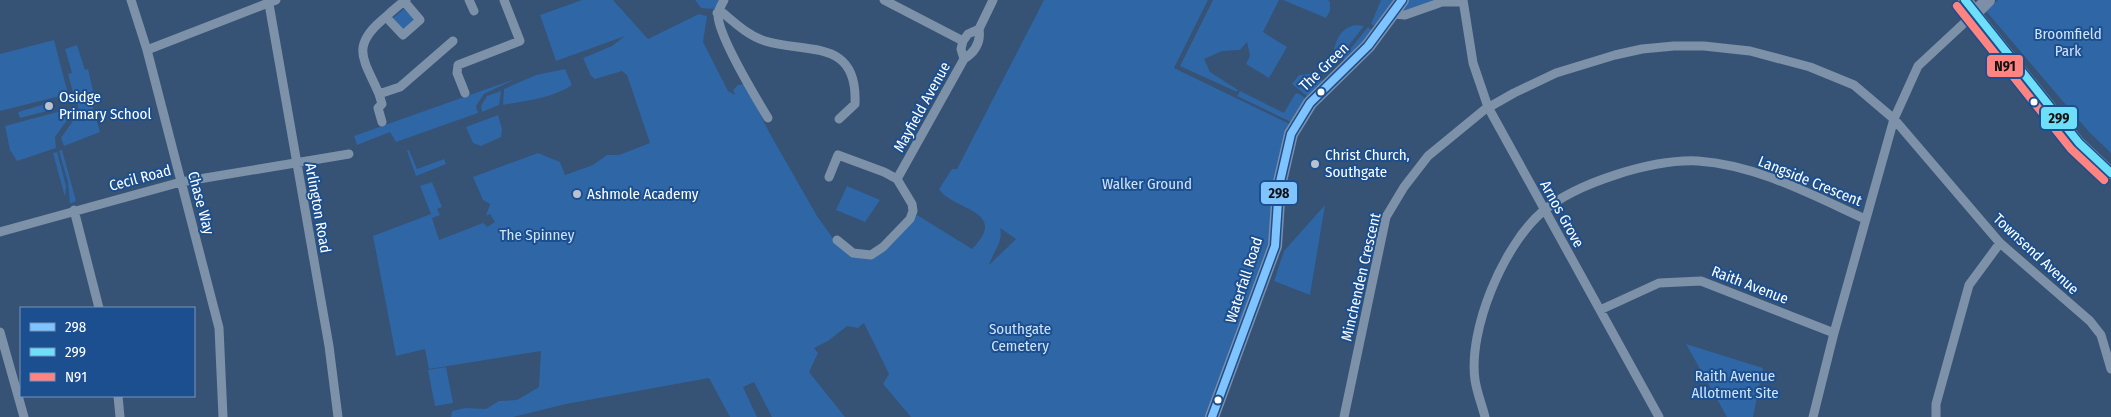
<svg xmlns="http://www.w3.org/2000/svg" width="2111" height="417" viewBox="0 0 2111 417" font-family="'Fira Sans Condensed',sans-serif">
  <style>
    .green { fill: #2f66a5; fill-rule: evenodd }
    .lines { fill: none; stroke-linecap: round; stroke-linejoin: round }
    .street { stroke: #7d92a8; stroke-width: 9 }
    .secondary { stroke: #798da4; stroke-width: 12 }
    .primary { stroke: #7d8ea7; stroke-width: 14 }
    .bus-1-casing { stroke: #1b4f8f; stroke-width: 11 }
    .bus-2-casing { stroke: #1b4f8f; stroke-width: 11 }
    .bus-3-casing { stroke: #1b4f8f; stroke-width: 11 }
    .bus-1 { stroke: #80c4ff; stroke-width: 8 }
    .bus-2 { stroke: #6ddff8; stroke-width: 8 }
    .bus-3 { stroke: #ff8380; stroke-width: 8 }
    .bus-dot { fill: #fff; stroke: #1b4f8f; stroke-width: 2 }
    .poi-dot { fill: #b9c2ce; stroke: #1b4f8f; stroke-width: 2 }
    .labels { text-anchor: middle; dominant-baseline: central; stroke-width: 4; stroke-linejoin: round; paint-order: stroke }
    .park-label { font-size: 15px; fill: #cfe3fa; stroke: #1b4f8f }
    .street-label { font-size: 15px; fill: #fff; stroke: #1b4f8f }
    .poi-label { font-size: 15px; fill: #fff; stroke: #1b4f8f; text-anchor: start }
    .line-badge { stroke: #1b4f8f; stroke-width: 2 }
    .pale-badge-label { font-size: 14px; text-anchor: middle; font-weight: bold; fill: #111 }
  </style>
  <rect width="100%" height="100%" fill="#365274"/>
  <path class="green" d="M582,0H613L648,39L699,14L707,16L703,42L728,91L735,95L733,90L738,85L745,84L769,132L817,216L839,247L854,255L886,249L917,215L972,249C1011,210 951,210 939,189L952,169H957L1044,0H1208L1174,68L1296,127L1277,227L1209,417H911L883,384L889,374L864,323L858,328L847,326L828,341L814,348L818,353L809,372L845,417H772L754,382L743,387L757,417H730L709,378L566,404L513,417H451L452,411L465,408L486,409L499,401L517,400L539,387L541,351L429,369L425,349L396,356L373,236L431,214L420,186L432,182L442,207L437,209L440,215L432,218L439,240L483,223L487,227L495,222L490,214L486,216L490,204L483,200L473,177L538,153L560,162L565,175L593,165L607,155H619L650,143L627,75L622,71L595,79L591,76L583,58L612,46L625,36L556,61L540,15ZM1000,228L1016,239L989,265C992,254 1004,241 1000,228Z
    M695,0H719L715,9L701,8Z
    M1213,0H1279L1263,32L1287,47L1269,78L1246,64L1250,56L1247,42L1240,50L1222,51L1204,59L1210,72L1238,90L1237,92L1180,66Z
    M1283,0H1328L1330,2V11L1326,18Z
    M1381,0H1398L1378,28L1371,24Z
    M1409,0H1436L1404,11L1402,9Z
    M1998,0H2111V153L2089,132L1986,11Z
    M406,7L417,20L403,32L392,19Z
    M1355,25L1364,26L1339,58L1334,49C1338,36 1341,29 1355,25Z
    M1368,27L1374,32L1345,63L1343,58Z
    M54,40L68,94L0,111V54Z
    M77,45L85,70L88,69L93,91L74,96L68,74L72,73L65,49Z
    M565,69L572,85C553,98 525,101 503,105L504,89L536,75Z
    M1310,74L1317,75L1323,81L1307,96L1292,84L1299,75Z
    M515,79L484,94L476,106L478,113L396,142L390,132L357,145L354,136Z
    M501,91L499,105L482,112L481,106L487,96Z
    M1240,91L1284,113L1295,94L1298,93L1305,98L1291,122L1237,96Z
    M90,97L100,132L64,146L61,138L79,112L77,100Z
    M45,104L47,111L20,118L18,112Z
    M72,108L73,112L55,137L56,148L17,161L10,150L5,126Z
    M498,115L502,129L501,137L481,146L473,143L466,127Z
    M62,150L76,201L70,204L68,182L59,151Z
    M409,150L417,169L444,159L446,164L416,176L407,151Z
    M57,152L66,186L65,197L53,153Z
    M847,186L880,200L865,222L836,210Z
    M1325,205L1310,295L1274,281L1284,251Z
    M1686,344L1763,368L1753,417H1727Z
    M446,367L453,403L435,406L428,370Z"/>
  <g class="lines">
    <path class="street" d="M131,0L147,50L219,328L223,417
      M406,0C397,6 389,14 381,21C350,48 365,61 379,94L400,87L453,41
      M469,0L474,11
      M724,0C722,4 718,10 718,15C718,36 756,98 768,118
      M884,0L963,41
      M1463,0L1473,63L1488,107L1659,417
      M269,4L329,346L338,417
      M717,13H723C736,24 749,36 765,41C808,54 858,38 855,104L839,119
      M1393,14L1405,15L1442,2H1463
      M386,17L403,35L420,20L404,1
      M147,50L276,0
      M964,59C975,52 981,42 979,29
      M465,93L457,73L458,65L520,41L504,0
      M379,94L382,104L378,108L382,122
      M829,177L838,155L884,172L897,179L912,204L913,211L910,219L883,247L871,255L853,253L837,240
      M897,179L964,59L961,49L963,41L968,34L979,29L993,0
      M74,210L99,308
      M0,232L181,182L349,154
      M1600,310L1659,283L1701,281L1834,333
      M0,332L24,417
      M118,396L120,417
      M1344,417L1386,217L1404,187L1428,156L1484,110L1514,93L1556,73L1615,55L1642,49L1674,46H1704L1750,51L1810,67L1854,85L1894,119L2000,243L2090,321L2101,335L2111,369
      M1485,417C1482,405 1477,393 1475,380C1468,330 1503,246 1542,212C1576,183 1652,159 1698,161C1757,165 1812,195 1865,219
      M1813,417L1834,333L1894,119L1918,66L1975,13
      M1936,417V404L1969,285L2000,243"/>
    <path class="secondary" d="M1975,13L2079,143L2111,173"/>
    <path class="primary" d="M1965,0L1975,13L1988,0
      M1212,417L1275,246L1279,186L1291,134L1310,103L1368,46L1402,0"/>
    <g class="bus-1-casing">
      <path id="bus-1" d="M1212,417L1275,246L1279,186L1291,134L1310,103L1368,46L1402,0"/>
    </g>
    <g class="bus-2-casing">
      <path id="bus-2" d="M1965,0L2079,143L2111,173"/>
    </g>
    <g class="bus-3-casing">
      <path id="bus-3" d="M1957,6L2071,149L2104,180"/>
    </g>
    <use href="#bus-1" class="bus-1"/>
    <use href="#bus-2" class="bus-2"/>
    <use href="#bus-3" class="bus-3"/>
  </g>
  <g class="bus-dot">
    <circle cx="1321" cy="92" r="4.5"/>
    <circle cx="2034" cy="102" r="4.5"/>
    <circle cx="1218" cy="400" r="4.5"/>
  </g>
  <g class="poi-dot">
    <circle cx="49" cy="106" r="5"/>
    <circle cx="1315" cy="164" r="5"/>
    <circle cx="577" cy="194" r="5"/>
  </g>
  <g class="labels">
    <g class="park-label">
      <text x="2068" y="34">Broomfield<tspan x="2068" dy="17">Park</tspan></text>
      <text x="1147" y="184">Walker Ground</text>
      <text x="537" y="235">The Spinney</text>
      <text x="1020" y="329">Southgate<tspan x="1020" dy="17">Cemetery</tspan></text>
      <text x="1735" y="376">Raith Avenue<tspan x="1735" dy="17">Allotment Site</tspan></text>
    </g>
    <g class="street-label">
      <text transform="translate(1324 67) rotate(-44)">The Green</text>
      <text transform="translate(922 107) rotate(-61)">Mayfield Avenue</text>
      <text transform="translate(140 178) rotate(-15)">Cecil Road</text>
      <text transform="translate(1810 181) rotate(22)">Langside Crescent</text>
      <text transform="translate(201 203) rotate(75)">Chase Way</text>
      <text transform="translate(318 208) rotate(80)">Arlington Road</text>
      <text transform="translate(1562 214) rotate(61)">Arnos Grove</text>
      <text transform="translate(2036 254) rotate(43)">Townsend Avenue</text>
      <text transform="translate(1361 277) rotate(-77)">Minchenden Crescent</text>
      <text transform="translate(1244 280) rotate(-72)">Waterfall Road</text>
      <text transform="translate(1750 285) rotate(21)">Raith Avenue</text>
    </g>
    <g class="poi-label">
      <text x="59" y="97">Osidge<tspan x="59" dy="17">Primary School</tspan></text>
      <text x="1325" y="155">Christ Church,<tspan x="1325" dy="17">Southgate</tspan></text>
      <text x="587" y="194">Ashmole Academy</text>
    </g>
  </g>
  <g class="line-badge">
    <rect x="1986" y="54" width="38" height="24" rx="5" fill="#ff8380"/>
    <rect x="2040" y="106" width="38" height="24" rx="5" fill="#6ddff8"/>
    <rect x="1260" y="181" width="38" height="24" rx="5" fill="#80c4ff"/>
  </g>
  <g class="pale-badge-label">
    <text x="2005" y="71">N91</text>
    <text x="2059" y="123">299</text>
    <text x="1279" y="198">298</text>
  </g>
  <rect x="20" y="307" width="175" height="90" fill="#1b4f8f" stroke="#7695bc"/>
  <rect x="30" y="323" width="25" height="8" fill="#80c4ff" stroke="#7695bc"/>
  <text x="65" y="332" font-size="15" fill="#ffffff">298</text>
  <rect x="30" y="348" width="25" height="8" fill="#6ddff8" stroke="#7695bc"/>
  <text x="65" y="357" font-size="15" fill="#ffffff">299</text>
  <rect x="30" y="373" width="25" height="8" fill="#ff8380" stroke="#7695bc"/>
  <text x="65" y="382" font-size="15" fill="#ffffff">N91</text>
</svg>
